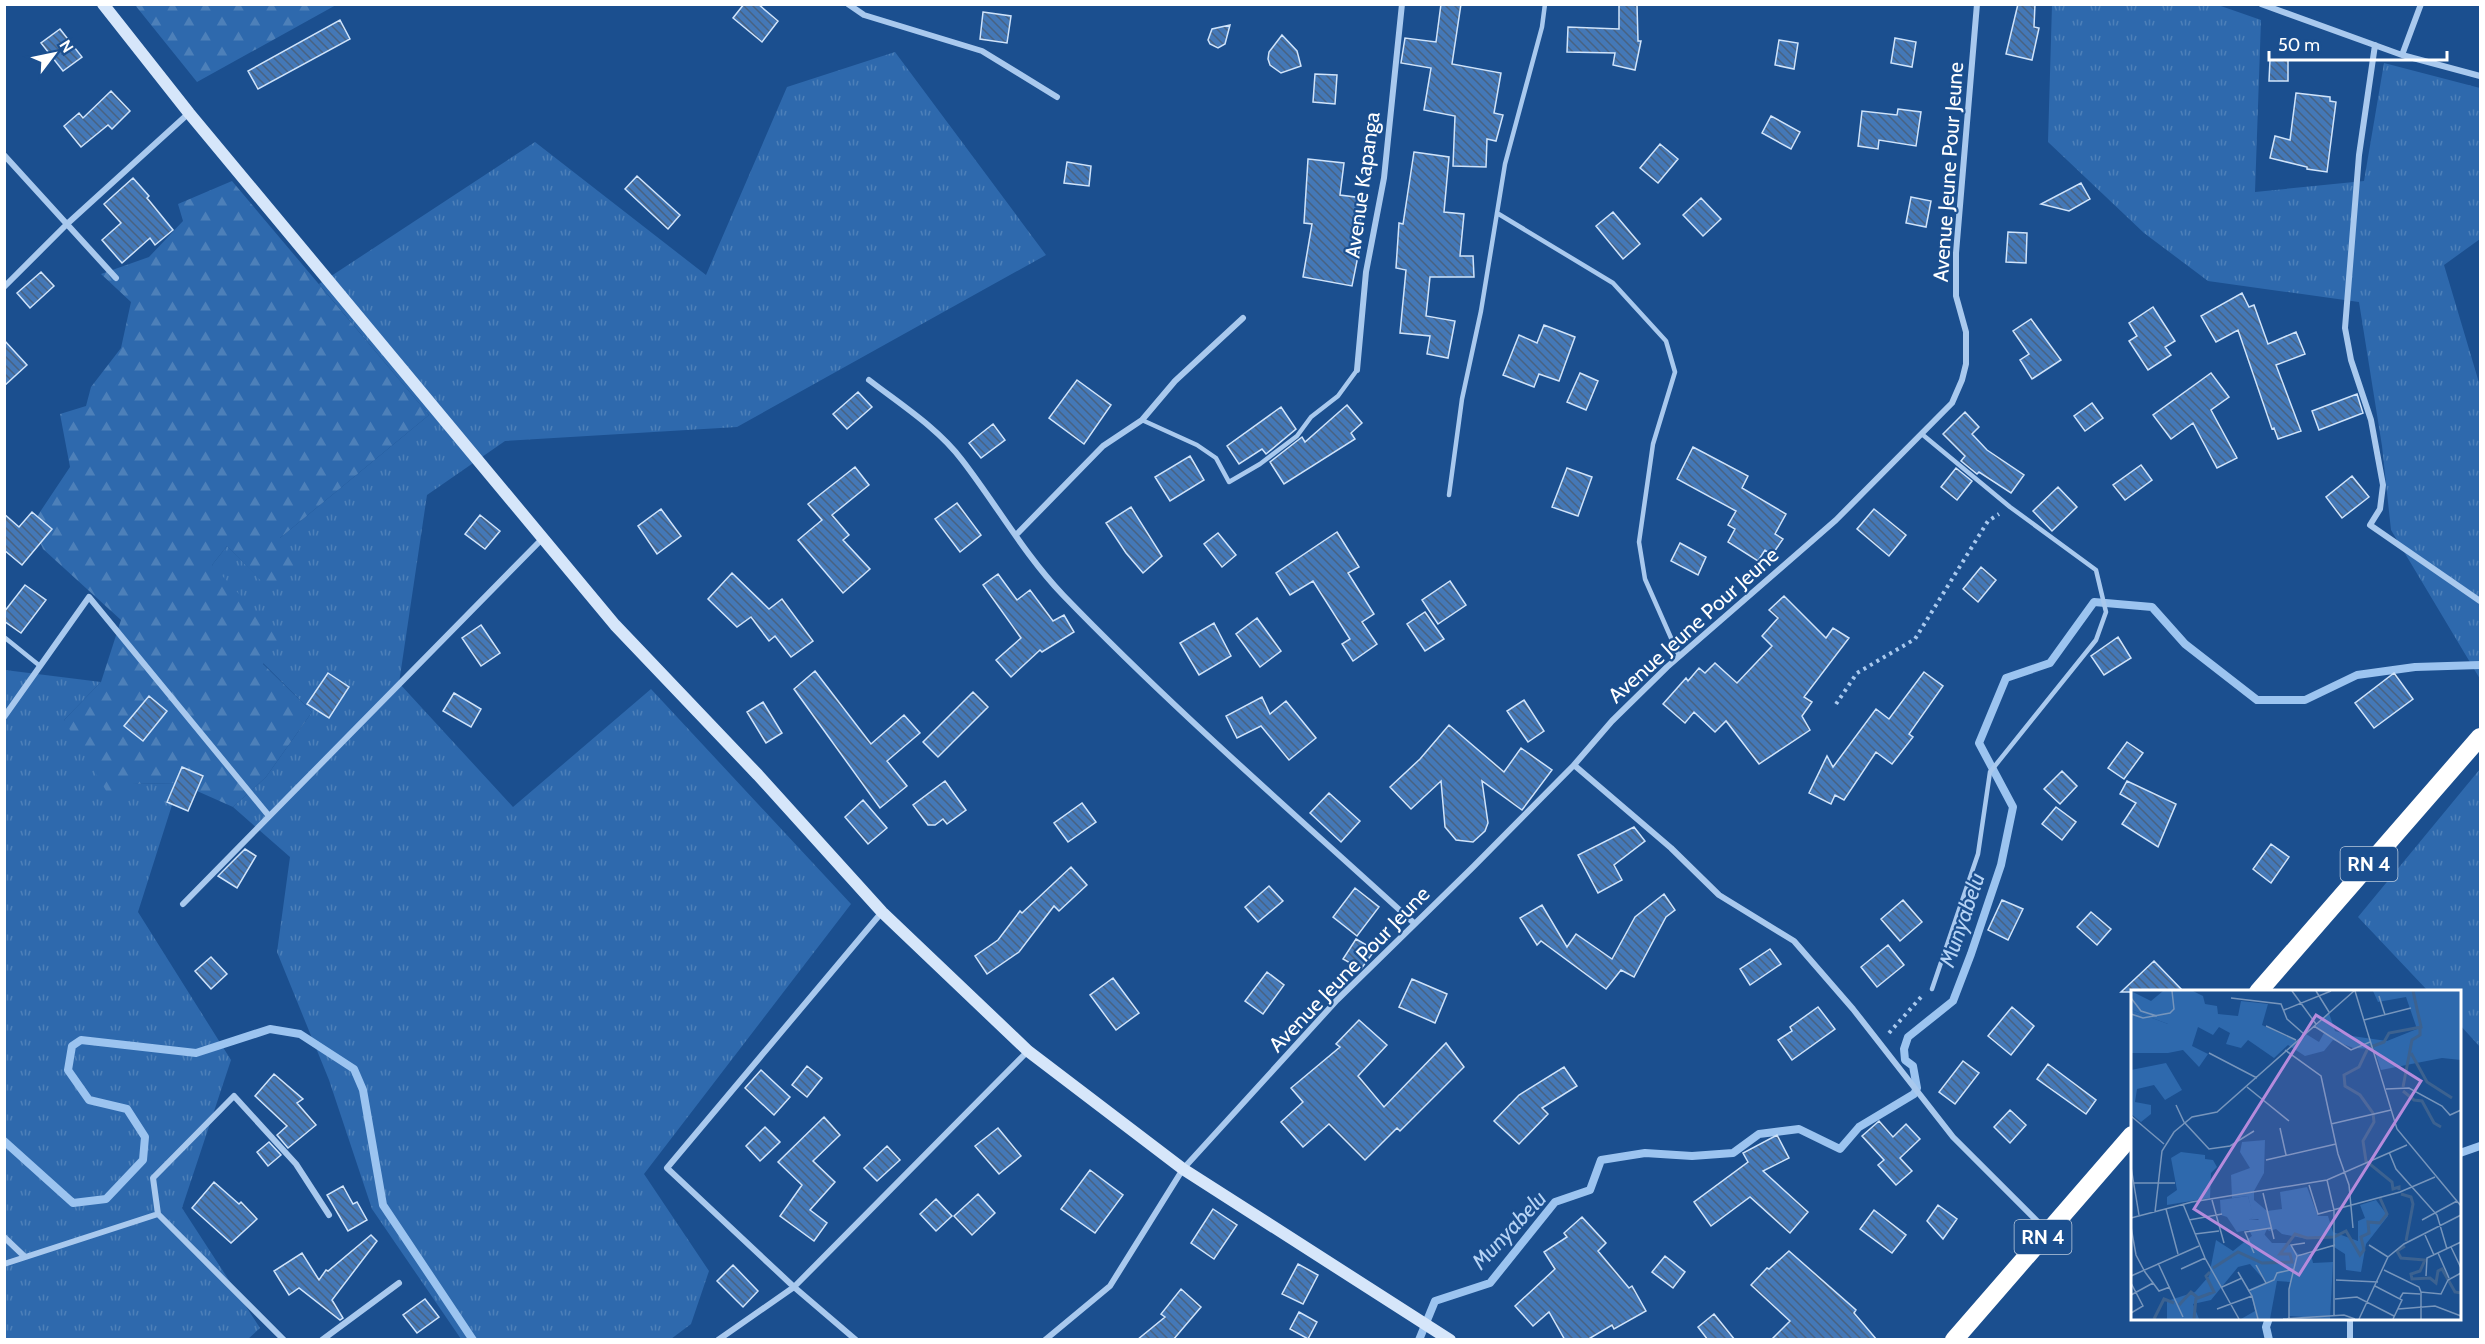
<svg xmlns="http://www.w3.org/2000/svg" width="2485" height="1344" viewBox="0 0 2485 1344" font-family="Cabin,sans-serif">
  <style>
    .grass { fill: url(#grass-tufts) }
    .forest { fill: url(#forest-firs) }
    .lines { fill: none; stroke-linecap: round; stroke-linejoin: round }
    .stream { stroke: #9cc4f0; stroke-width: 8 }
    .building { fill: url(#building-back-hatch); stroke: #cfe3fa; stroke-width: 1.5 }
    .path { stroke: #a9c9ee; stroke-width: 4; stroke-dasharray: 3 4.5; stroke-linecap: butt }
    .lane { stroke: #a9c9ee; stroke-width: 4.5 }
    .street { stroke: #a9c9ee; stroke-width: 6 }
    .secondary { stroke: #d6e6fa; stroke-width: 12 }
    .highway { stroke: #fff; stroke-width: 18 }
    .labels { text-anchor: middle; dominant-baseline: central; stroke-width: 4.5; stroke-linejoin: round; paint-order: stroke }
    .shield { fill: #1b4f8f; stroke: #bbcadd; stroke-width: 1.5 }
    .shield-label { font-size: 20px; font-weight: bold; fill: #fff }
    .street-label { font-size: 21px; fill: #fff; stroke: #1b4f8f }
    .water-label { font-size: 22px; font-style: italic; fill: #b5d3f5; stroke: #1b4f8f }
    .inset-river { fill: none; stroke: #3c6290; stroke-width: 3 }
    .inset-road { fill: none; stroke: #7695bc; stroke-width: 1.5 }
    .view { fill: #b68bdc; fill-opacity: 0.15; stroke: #b68bdc; stroke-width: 3 }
    .inset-edge { fill: none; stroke: #fff; stroke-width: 3 }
  </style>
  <defs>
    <pattern id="grass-tufts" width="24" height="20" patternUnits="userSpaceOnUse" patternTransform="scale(1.5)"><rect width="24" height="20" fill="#2e69ad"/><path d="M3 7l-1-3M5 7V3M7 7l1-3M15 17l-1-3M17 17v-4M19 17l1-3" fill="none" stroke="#4d80b9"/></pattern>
    <pattern id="forest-firs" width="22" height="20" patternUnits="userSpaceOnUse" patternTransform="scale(1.5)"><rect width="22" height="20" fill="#2e69ad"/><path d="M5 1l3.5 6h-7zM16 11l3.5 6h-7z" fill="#4d80b9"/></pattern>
    <pattern id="building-back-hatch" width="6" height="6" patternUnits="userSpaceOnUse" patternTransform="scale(1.5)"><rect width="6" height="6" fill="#4478b7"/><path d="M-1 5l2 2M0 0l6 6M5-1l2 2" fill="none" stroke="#486282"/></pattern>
  </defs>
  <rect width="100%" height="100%" fill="#1b4f8f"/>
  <path class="grass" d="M2052,5H2218L2261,20L2255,192L2364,181L2384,63L2480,88V239L2444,265L2480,386V679L2391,530L2382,446L2359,302L2208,281L2144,233L2048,142Z
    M895,52L1046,255L737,427L505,441L427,495L399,683L513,807L651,689L851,904L644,1174L709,1271L691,1324L671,1339H461L372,1209L329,1080L277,952L290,857L233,807L266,777L312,712L263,663L212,565L227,546L271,590L280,538L429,415L319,284L535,142L706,275L787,87Z
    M5,670L101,682L64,720L132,784L179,783L138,912L231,1060L182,1208L260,1328L247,1340H5Z
    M2480,769V1047L2460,1025V992L2428,991L2358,917Z"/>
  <path class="forest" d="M135,5H336L197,82Z
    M232,181L429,415L280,538L303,563L271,591L227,546L212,565L280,638L263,664L312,712L266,777L233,807L179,783L132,784L111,799L64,720L101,682L121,620L43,549L32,524L70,467L60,414L86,406L91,387L121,348L131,302L101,274L149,257L183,221L178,204Z"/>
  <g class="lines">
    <path class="stream" d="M4,1141L73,1203L106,1199L143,1160L145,1137L127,1109L89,1100L68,1070L72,1046L81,1040L196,1053L270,1029L300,1034L354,1069L363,1090L383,1205L473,1340
      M2460,1153L2480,1146
      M1419,1340L1435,1301L1490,1283L1555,1202L1590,1190L1601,1160L1645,1153L1692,1156L1733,1153L1759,1134L1799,1129L1840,1149L1859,1127L1914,1094L1917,1088L1913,1066L1905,1060L1904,1049L1908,1037L1953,1001L1971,954L2001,865L2013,807L1979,743L2006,678L2050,663L2094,602L2152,607L2185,644L2257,700H2305L2357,675L2415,667L2480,665
      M2269,1340L2266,1327L2269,1318"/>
  </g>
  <path class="building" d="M744,4H758L778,21L762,42L733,18Z
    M1441,4H1461L1452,64L1501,73L1494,113L1503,115L1496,141L1487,139L1486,167L1453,166L1455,116L1424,110L1431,68L1401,63L1405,38L1436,42Z
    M1619,4H1637L1638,41H1641L1635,70L1613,65L1615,53L1567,52L1568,27L1619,29Z
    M2018,4H2035L2034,27L2039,28L2032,60L2006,54Z
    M983,12L1011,16L1007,43L980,39Z
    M340,20L350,39L258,89L248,71Z
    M1230,25L1225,44L1218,48L1210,44L1208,40L1212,29Z
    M60,29L82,57L63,71L41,43Z
    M1282,35L1297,51L1301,66L1281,73L1270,65L1268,59L1269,52Z
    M1895,38L1916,42L1912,67L1891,63Z
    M1779,40L1798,43L1794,69L1775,65Z
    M2270,60H2288V81H2269Z
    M1315,74L1337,75L1335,104L1313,102Z
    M111,91L130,111L112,129L108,125L81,147L64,126L79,113L83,118Z
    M2296,93L2330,97V101L2336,102L2327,172L2307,169V167L2270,158L2275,136L2290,140Z
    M1898,109L1921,112L1916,146L1879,140L1878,149L1858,146L1862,111L1897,115Z
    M1771,116L1800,132L1791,149L1762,133Z
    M1660,144L1678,159L1658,183L1640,168Z
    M1414,152L1449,157L1444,212L1464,214L1460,256H1473L1474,277H1430L1426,316L1455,321L1448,358L1427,354L1430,336L1400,333L1406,270L1396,268L1399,223L1403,224Z
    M1308,159L1344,163L1340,195L1363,198L1357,251H1359L1352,286L1303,277L1312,224L1304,223Z
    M1067,162L1091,166L1089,186L1064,183Z
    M637,176L680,215L668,229L625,189Z
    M133,178L149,196L147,198L173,230L155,245L150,238L122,263L102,240L121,223L104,204Z
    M2081,183L2090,199L2069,211L2041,204Z
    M1911,197L1931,201L1926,227L1906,223Z
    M1701,198L1721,219L1703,236L1683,215Z
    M1613,212L1640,244L1623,259L1596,226Z
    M2008,232L2027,233L2026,263L2006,262Z
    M41,272L54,286L30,308L17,293Z
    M2242,293L2249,307L2254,305L2268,344L2296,332L2305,354L2276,365L2301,431L2278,439L2274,428L2272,429L2238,330L2216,342L2201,316Z
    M2153,307L2175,341L2165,347L2171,355L2148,370L2129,341L2137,336L2129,323Z
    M2031,319L2061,360L2032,379L2020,360L2029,354L2013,331Z
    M1544,325L1575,337L1559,381L1539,374L1534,387L1503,375L1519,335L1537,343Z
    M4,340L27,365L4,386Z
    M1580,373L1598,381L1586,410L1567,402Z
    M2211,373L2229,397L2211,410L2237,458L2217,468L2193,423L2171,439L2153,415Z
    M1077,380L1111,405L1084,444L1049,418Z
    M858,392L872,407L847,429L833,414Z
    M2357,394L2363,413L2319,430L2312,411Z
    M2092,403L2103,418L2085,431L2074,416Z
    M1347,405L1362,423L1351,433L1355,439L1284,484L1270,462L1302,437L1305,442Z
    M1281,407L1296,429L1266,454L1262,449L1239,464L1227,446Z
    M1965,412L1979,427L1972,434L1987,450L2024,475L2011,493L1979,472L1977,474L1961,461L1965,456L1943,434Z
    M993,424L1005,440L981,458L969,443Z
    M1693,447L1748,476L1742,488L1786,514L1775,534L1783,539L1772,555L1765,550L1758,561L1728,542L1735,529L1728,525L1736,511L1677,479Z
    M1190,456L1204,480L1170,501L1155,477Z
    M2141,465L2152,480L2125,500L2113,485Z
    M855,467L869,485L832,515L849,535L843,540L870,569L843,593L798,540L822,520L808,504Z
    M1567,468L1592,477L1578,516L1552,507Z
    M1956,468L1972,481L1957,500L1941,487Z
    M2352,476L2369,497L2342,518L2326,497Z
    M2058,487L2077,507L2052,531L2033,511Z
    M957,503L981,535L960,552L935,519Z
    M1131,507L1162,556L1143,573L1126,553L1106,523Z
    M661,509L681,536L657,554L638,526Z
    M1874,509L1906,535L1889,556L1857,529Z
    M32,512L52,529L22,565L4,550V514L19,527Z
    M480,515L500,531L485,549L465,534Z
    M1337,532L1359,567L1348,573L1374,614L1362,622L1377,644L1353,661L1342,644L1350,639L1313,581L1290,595L1276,573Z
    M1218,533L1236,555L1222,567L1204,544Z
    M1680,543L1706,557L1698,575L1671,561Z
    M1981,567L1996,580L1978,602L1963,589Z
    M732,573L769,609L782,599L813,641L791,657L775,636L769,641L751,617L737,627L708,599Z
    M998,574L1017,600L1030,590L1053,621L1064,615L1074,632L1042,652L1040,650L1011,677L996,660L1021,638L983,585Z
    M1450,581L1466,605L1438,624L1422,600Z
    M25,585L46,600L21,633L4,621V612Z
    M1784,596L1826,638L1833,628L1849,638L1804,697L1812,702L1802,716L1810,730L1759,764L1726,721L1715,732L1694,712L1685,723L1663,704L1686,678L1688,681L1699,668L1705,673L1715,663L1737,683L1772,646L1762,636L1778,618L1769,610Z
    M1425,612L1444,639L1425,651L1407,624Z
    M1257,618L1281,651L1260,667L1236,634Z
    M1214,623L1231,656L1199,675L1180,643Z
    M481,625L500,653L481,666L462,638Z
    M2118,637L2131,658L2104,675L2091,656Z
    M815,671L871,744L904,715L920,733L887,761L907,786L880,808L794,689Z
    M1924,672L1943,686L1909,734L1913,737L1892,764L1876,752L1844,800L1835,795L1831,804L1809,793L1827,756L1833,767L1876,709L1889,719Z
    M328,673L349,687L329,718L307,704Z
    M2394,673L2413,699L2374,728L2355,703Z
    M973,692L988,707L938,757L923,742Z
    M454,693L481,709L471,727L443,711Z
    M149,696L167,711L143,741L124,726Z
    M1262,697L1270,714L1286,701L1316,738L1289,760L1261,726L1237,738L1226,716Z
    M1524,700L1544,731L1528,742L1507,711Z
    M763,702L782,733L766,743L747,712Z
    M1449,725L1504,772L1521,748L1552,770L1522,810L1482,781L1488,823L1485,831L1473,842L1456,840L1445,827L1441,781L1411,809L1390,787L1420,759Z
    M2127,742L2143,753L2124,779L2108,768Z
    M182,767L203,776L188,811L167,802Z
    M2062,771L2077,786L2060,804L2044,789Z
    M945,781L966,810L947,824L943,819L935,825H928L913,805Z
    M2127,781L2176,804L2158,847L2122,824L2136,803L2120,794Z
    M1329,793L1360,821L1341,842L1310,813Z
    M863,800L887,828L868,844L845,817Z
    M1082,803L1096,822L1068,842L1054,823Z
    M2056,807L2076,822L2062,840L2042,824Z
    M1634,827L1645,841L1614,865L1622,880L1598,893L1578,855Z
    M2271,844L2289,857L2271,883L2253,869Z
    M245,849L256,856L237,888L218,876Z
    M1071,867L1087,885L1059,911L1054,906L1019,952L987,974L975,956L998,940L1020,911L1022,913Z
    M1269,886L1283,901L1258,922L1245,907Z
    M1355,888L1379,907L1357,936L1333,917Z
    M1664,894L1675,910L1666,917L1634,977L1621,970L1606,989L1541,941L1537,945L1520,918L1542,905L1567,947L1576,934L1612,959L1635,917Z
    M1903,900L1922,922L1900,941L1881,919Z
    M2002,900L2023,909L2008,940L1988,930Z
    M2091,912L2111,929L2097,945L2077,927Z
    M1356,939L1375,950L1361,969L1343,959Z
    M1888,945L1904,965L1877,987L1861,967Z
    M1770,949L1781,964L1750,985L1740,969Z
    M211,957L227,974L211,989L195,971Z
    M2154,961L2184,992H2121Z
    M1267,972L1284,985L1263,1014L1245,1001Z
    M1113,978L1139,1013L1116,1030L1090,995Z
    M1412,979L1447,994L1435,1023L1399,1007Z
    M1818,1007L1835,1029L1792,1060L1778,1040L1792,1031L1790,1027Z
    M2012,1007L2034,1026L2011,1055L1988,1036Z
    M1359,1020L1387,1045L1358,1076L1384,1107L1446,1043L1464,1067L1400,1131L1397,1128L1365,1160L1329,1124L1303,1147L1281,1122L1303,1102L1291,1088L1340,1047L1336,1044Z
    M1963,1061L1979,1073L1955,1104L1939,1092Z
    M2048,1064L2096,1100L2086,1114L2037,1079Z
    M807,1066L822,1078L807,1097L792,1085Z
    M1564,1067L1577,1086L1542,1108L1548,1114L1519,1144L1494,1121L1519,1095Z
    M761,1070L790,1097L774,1115L745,1088Z
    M274,1074L303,1099L297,1103L316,1125L288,1148L277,1135L287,1126L255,1096Z
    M2010,1110L2026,1125L2010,1143L1994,1127Z
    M824,1117L840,1135L813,1161L835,1182L810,1210L827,1223L814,1241L780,1216L802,1185L778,1162Z
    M1879,1121L1893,1137L1906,1124L1920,1139L1900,1158L1912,1171L1896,1185L1878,1165L1884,1160L1862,1136Z
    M765,1127L780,1142L760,1161L746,1146Z
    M998,1128L1021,1156L999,1174L975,1146Z
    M1777,1135L1789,1158L1763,1171L1808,1212L1790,1233L1750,1197L1711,1226L1694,1202L1748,1162L1743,1153Z
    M269,1142L281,1155L268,1166L257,1152Z
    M887,1146L900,1160L877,1181L864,1168Z
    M1090,1170L1123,1195L1095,1233L1061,1209Z
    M214,1182L239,1204L241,1202L257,1219L231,1243L192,1208Z
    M343,1186L353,1204L357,1202L367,1220L348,1231L327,1195Z
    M978,1194L995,1213L972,1235L954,1216Z
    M936,1199L952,1216L936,1231L920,1214Z
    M1938,1205L1957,1219L1943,1239L1927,1221Z
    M1213,1209L1237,1225L1214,1259L1191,1243Z
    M1874,1210L1906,1235L1892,1253L1860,1229Z
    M1582,1217L1606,1243L1598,1251L1629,1288L1632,1286L1646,1311L1614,1329L1612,1325L1587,1340H1565L1549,1312L1533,1326L1515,1306L1555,1269L1544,1252L1567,1237L1564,1233Z
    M371,1235L377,1241L332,1300L343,1318L340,1320L299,1288L289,1295L274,1271L302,1253L319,1280L326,1270L328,1271Z
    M1789,1251L1856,1310L1854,1313L1877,1340H1771L1790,1321L1751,1285L1767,1268L1769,1269Z
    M1665,1256L1685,1272L1673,1288L1652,1272Z
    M1298,1264L1318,1275L1303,1304L1282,1294Z
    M733,1265L758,1291L743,1307L717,1281Z
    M1181,1289L1201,1307L1173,1340H1137L1165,1317L1161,1314Z
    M425,1299L439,1317L417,1333L403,1315Z
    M1299,1312L1317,1322L1308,1339L1290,1329Z
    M1714,1314L1735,1340H1708L1698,1327Z"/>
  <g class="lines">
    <path class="path" d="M1836,704L1857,673L1915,639L1988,521L1999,514
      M1889,1033L1922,996"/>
    <path class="lane" d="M1497,213L1613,283L1666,341L1675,372L1653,444L1639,542L1645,579L1679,656
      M1142,420L1197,445L1216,458L1229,482L1260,464L1297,436L1311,417L1338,396L1357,370
      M1923,435L2010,507L2096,570L2106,612L2096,640L1990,772L1978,854L1932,989
      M1449,495L1462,399L1481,311L1505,164L1542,27L1545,4
      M4,637L40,666"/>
    <path class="street" d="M848,4L864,15L982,51L1057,97
      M2261,4L2402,55L2480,76
      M2375,45L2359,155L2345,328L2351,360L2371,420L2383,485L2380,509L2370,525L2480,601
      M2402,55L2421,4
      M4,155L116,278
      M4,287L67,224L189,113
      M1357,370L1366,272L1384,178L1402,4
      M869,380C900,404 938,428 962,460C996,504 1024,554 1063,595C1174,710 1297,816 1415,924
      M1016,535L1103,446L1142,420L1175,381L1243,318
      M4,717L89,597L269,816
      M1574,765L1671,848L1719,895L1794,941L1853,1009L1953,1137L2047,1231
      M183,904L543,538
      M158,1214L153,1178L234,1096L296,1164L329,1215
      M4,1237L25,1257
      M4,1264L158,1214L284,1340
      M2350,1318V1340
      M322,1340L399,1283
      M718,1340L794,1287L1028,1051
      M856,1340L794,1287L667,1168L882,912
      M1045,1340L1110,1286L1183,1169L1337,1000L1473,867L1574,765L1612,721L1667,667L1836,520L1952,403L1962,380L1966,364V332L1956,296V253L1977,4"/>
    <path class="secondary" d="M103,4L189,113L615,625L758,775L882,912L1028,1051L1183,1169L1450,1340"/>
    <path class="highway" d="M2258,992L2480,737
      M1954,1340L2132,1135"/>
  </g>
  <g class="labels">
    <g class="shield">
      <rect x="2340.5" y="847" width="57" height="34" rx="4.5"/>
      <rect x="2014.5" y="1220" width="57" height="34" rx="4.5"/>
    </g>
    <g class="shield-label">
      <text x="2369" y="864">RN 4</text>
      <text x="2043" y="1237">RN 4</text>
    </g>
    <g class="street-label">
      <text transform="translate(1948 172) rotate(-86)">Avenue Jeune Pour Jeune</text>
      <text transform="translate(1362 185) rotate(-82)">Avenue Kapanga</text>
      <text transform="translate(1693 625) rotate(-42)">Avenue Jeune Pour Jeune</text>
      <text transform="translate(1349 969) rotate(-46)">Avenue Jeune Pour Jeune</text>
    </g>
    <g class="water-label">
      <text transform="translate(1962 920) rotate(-71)">Munyabelu</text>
      <text transform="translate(1509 1230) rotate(-47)">Munyabelu</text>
    </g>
  </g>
  <g transform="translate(2131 990)">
    <rect width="330" height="330" fill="#1b4f8f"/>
    <path d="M0,1L20,11L32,1H62L72,6L74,14L86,16L87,24L107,26L110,11L137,14L131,35L166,51L175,44L188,52L193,43L185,36L198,23L204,41L221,46L256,51L286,39L275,7L247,12L242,1H330V70L311,68L250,80L243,59L222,58L202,50L193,61L174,66L157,55L143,68L117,50L110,58L95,54L99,43L88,37L82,45L67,37L61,56L77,64L68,77L52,60L37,63V34L0,20ZM35,73L51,100L34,110L23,95L6,99L4,112L20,115V124L10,132L0,124V80ZM134,150L133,183L123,201V210L136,221L151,219L149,202L176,197L187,226H197L202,242L227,251V231L234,228L229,215L245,210L257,226L235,254L230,282L215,280L214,264L203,257L202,248L176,249L151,244L145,239L138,241L127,229L118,230L122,227L117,206L101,208L100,185L119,178L109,162L111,152ZM133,244L141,253H157L167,264H180L182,273L202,272L199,329L158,326L159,292L146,291L139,329H110L124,321L119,299L135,292L119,274L107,277L80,310L62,314L68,329H36V311L64,302L78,286L85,250L102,261L122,245L131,247Z" fill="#2e69ad"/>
    <path d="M0,20L37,34V63H0ZM50,162L74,165V169L82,170L86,177L80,183L79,208L36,215V207L46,200L40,168ZM117,206L123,227L118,230H134L137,237L131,250H123L118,240L106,242L96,227L90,225L89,210Z" fill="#2e69ad"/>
    <path class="inset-river" d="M237,58L228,77L213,85L214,96L229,105L242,123L243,132L232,151L235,171L261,192L262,199L268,197V200M237,58L253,52L258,43L290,37L282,1M280,63L296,92L321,108M272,97L281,50L289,45V38M272,101L283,110L291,111L303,133L310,137M270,204L280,207L282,214L275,251M274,256L266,261L270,268L294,270L289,281L280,284L281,289L299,288L305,293L307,281L311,279L324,302L330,303M82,278L107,262L131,273L161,272L159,264H149L164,244L176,248L203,247L215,241L229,265L233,260L230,247L238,243L237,232L249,233L256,224L249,208M48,315L60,302L67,308L83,302L75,286L79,282M23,329L33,309L43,313M63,329L65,308"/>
    <path class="inset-road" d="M161,1L185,34M185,1L198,22M224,1L266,139L330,216M248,6L254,25M0,8L10,21L26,26M100,8L150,14L156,29L173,44M153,20L200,1M0,24L12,28L39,23L43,19L41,1M233,30L280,18M135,36L165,50M183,36L220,60L239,52M154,60L190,86L207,164L218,195L222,238M78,63L126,88M116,97L158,131M255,99L278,98L311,116L319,125L330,120M45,115L53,132L78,159L99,156L123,141M0,126L33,154M200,134L260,120M149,138L155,165M258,162L265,179L306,225L316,259M135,170L205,154M0,177L8,225M196,190L203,220V325M2,193H44M178,195L187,224L269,202L304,187M132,203L143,249M81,210L93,253M52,214L74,268L108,329M35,219L47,264M24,222L31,161L43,142L61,127L86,122L223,1M0,228L61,212L196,190L276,155M58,230L91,224M291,230L326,211M0,237L5,265L14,282L28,301L39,297M64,244L88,241M294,245L303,265M238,255L257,267M320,257L330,278M123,263L114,242L140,238M307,263L318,288M166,266L160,255L174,253M27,273L52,327M125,275L135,293M50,279L74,268M253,280L288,297L290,302M107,282L121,306L127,329M0,286L68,256M295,286L296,268L330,252M205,290L247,292M0,293L12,316L0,323M244,296L271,310L262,329M91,297L111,288M117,301L143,290L146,283L163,279M0,305L22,293M269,308L272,303L289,304M204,309L226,307L263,326M86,319L121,306M267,319L304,316L330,326M158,328V299L166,266L204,255M152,329L213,325L224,329M228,329L257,267L273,254L330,225M290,329V302L310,304L317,290L330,283"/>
    <path class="view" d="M185,25L290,91L168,285L63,219Z"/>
    <rect width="330" height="330" class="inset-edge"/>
  </g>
  <rect width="2485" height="1344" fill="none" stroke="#ffffff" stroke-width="12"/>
  <g transform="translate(54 54) rotate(58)" stroke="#1b4f8f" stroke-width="4.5" paint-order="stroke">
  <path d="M0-4.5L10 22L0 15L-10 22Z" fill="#ffffff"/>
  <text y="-9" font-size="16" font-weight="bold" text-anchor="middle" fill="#ffffff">N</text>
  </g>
  <path d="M2269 51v9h178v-9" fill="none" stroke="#ffffff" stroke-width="3"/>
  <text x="2278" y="51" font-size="18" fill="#ffffff" stroke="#1b4f8f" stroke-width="4.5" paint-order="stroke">50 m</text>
</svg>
